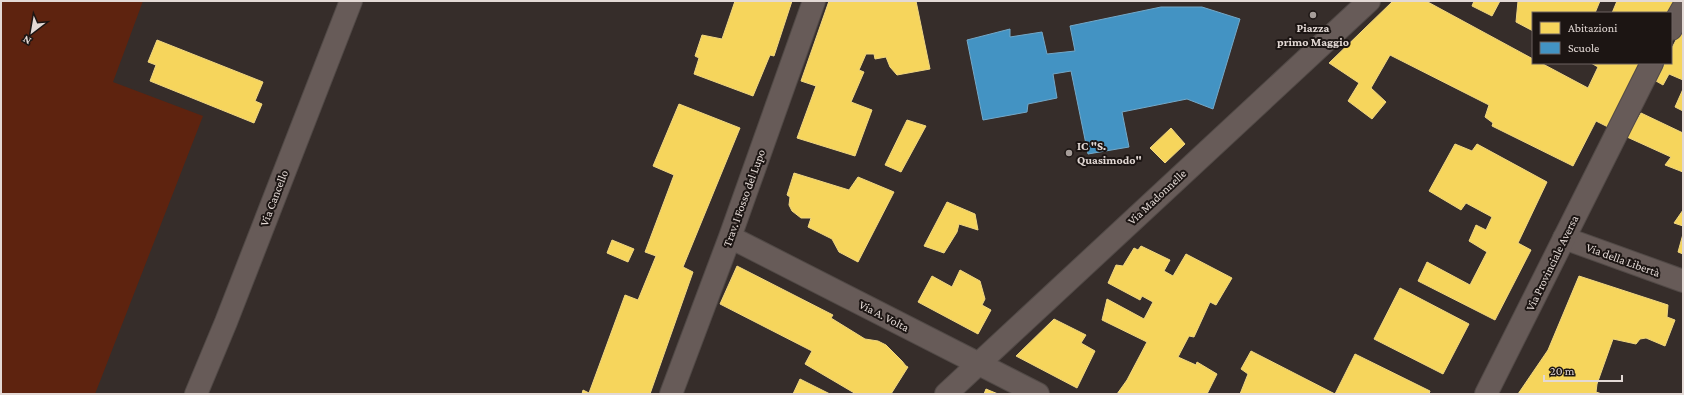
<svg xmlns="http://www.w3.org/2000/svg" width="1684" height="395" viewBox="0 0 1684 395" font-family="'Crimson Pro',serif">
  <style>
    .green { fill: #5e230f }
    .homes { fill: #f6d55c; stroke: #f0d680 }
    .schools { fill: #4393c3; stroke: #73a8c8 }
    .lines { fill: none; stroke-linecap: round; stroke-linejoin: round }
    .minor-casing { stroke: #514946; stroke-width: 24 }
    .tertiary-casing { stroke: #514946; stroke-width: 24 }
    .minor { stroke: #675b58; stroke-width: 22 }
    .tertiary { stroke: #675b58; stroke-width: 22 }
    .poi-dot { fill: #a69d99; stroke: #1c1513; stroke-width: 1.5 }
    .labels { text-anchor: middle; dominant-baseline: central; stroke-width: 4; stroke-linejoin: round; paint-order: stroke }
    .poi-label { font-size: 12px; font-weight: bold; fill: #e3d9d5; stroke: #1c1513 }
    .street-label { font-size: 12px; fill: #e3d9d5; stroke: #1c1513 }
  </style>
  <rect width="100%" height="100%" fill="#362d2a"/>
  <path class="green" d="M1,1H143L113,82L203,116L95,394H1Z"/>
  <path class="homes" d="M735,1H792L774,56L770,55L753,96L694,74L699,58L695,56L702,35L722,39Z
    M829,1H916L930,69L897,75L890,67L886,57L875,59L874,54H866L859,70L864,72L851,102L872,110L855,156L797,138L816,86L801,81Z
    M1393,1H1426L1533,59V63H1541L1588,88L1598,67L1591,63H1644L1610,128L1596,121L1573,166L1492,126L1493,123L1485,117L1489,105L1390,55L1371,88L1386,102L1372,119L1348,101L1359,83L1329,63Z
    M1474,1H1500L1492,16L1472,6Z
    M1518,1H1600L1595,13H1533V31L1516,22Z
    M1617,1H1675L1669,13H1612Z
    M1683,26V80L1669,74L1663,85L1656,81L1665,63H1671V50Z
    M157,40L263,82L255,101L262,104L254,123L150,81L156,65L148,62Z
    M1683,89V111L1675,107Z
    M679,104L740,128L683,267L693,272L650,394H582L583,390L589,393L625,295L638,300L656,256L645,252L674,175L653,166Z
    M1641,113L1683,133V172L1665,165L1671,157L1627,137Z
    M907,120L926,126L901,172L885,165Z
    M1171,128L1185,144L1165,163L1150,148Z
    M1455,144L1472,151L1477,144L1547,182L1518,243L1531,250L1495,320L1418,281L1427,262L1470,285L1487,252L1469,241L1476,225L1486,230L1492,217L1466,203L1461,210L1429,191Z
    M794,173L849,190L858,177L894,192L858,262L839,252L832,239L808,227L811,218H801L792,211L789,205L790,197L787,195Z
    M947,202L975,214L978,230L959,224L957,232L944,253L924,246Z
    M1683,210V226L1674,223Z
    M1683,234V254L1678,252Z
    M612,240L634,249L628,262L607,253Z
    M1141,246L1170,260L1164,271L1173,276L1186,254L1232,278L1216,305L1210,302L1194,337L1189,336L1178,357L1196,365L1197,362L1217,374L1207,394H1117L1127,380L1147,342L1102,320L1107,299L1144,319L1153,302L1142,296L1140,300L1108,283L1116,265L1123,266L1134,248L1138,250Z
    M737,266L833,315L831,318L865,339L878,341L886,345L902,361L906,366L908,367L891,394H856L805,364L812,351L720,304Z
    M960,270L980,281L985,299L982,305L991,310L978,334L918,302L932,276L952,287Z
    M1579,276L1668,305L1667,317L1675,320L1665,346L1646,338L1640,339L1636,344L1613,339L1597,384L1596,392L1602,394H1518L1548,350Z
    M1400,288L1469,324L1443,374L1374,339Z
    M1054,319L1086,335L1081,343L1095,351L1077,388L1016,356Z
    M1251,351L1335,394L1355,354L1430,391L1429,394H1240L1248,374L1241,369Z
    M800,379L830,394H793Z
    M986,389L998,394H984Z"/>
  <path class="schools" d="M1161,7H1202L1240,19L1213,109L1187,99L1122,112L1129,147L1088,154L1071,71L1053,74L1057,98L1028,104L1027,112L983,120L967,40L1010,29V37L1042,32L1047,54L1075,51L1070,26Z"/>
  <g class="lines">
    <g class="minor-casing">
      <path id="minor" d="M730,237L1038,394
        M1564,238L1683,281
        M196,394L226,322L351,1
        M671,394L730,237L814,1
        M946,394L1369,1"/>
    </g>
    <g class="tertiary-casing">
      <path id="tertiary" d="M1671,29L1683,8
        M1486,394L1652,63"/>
    </g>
    <use href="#minor" class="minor"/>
    <use href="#tertiary" class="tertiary"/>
  </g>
  <g class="poi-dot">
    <circle cx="1313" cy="15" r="4"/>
    <circle cx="1069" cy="153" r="4"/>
  </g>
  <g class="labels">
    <g class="poi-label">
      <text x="1313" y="28">Piazza<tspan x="1313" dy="14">primo Maggio</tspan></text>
      <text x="1077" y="146" text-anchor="start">IC "S.<tspan x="1077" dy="14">Quasimodo"</tspan></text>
    </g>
    <g class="street-label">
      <text transform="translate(1157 197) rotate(-43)">Via Madonnelle</text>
      <text transform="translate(274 198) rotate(-69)">Via Cancello</text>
      <text transform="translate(744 198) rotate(-70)">Trav. I Fosso del Lupo</text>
      <text transform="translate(1623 260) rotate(20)">Via della Libertà</text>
      <text transform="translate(1552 263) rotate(-64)">Via Provinciale Aversa</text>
      <text transform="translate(884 316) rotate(27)">Via A. Volta</text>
    </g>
  </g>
  <rect width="1684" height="395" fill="none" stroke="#e3d9d5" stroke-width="4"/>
  <rect x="1532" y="12" width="140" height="52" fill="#1c1513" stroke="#6c6361"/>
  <rect x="1540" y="22" width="20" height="12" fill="#f6d55c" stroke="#6c6361"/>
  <text x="1568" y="32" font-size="12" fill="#e3d9d5">Abitazioni</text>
  <rect x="1540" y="42" width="20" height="12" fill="#4393c3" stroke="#6c6361"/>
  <text x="1568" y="52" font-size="12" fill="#e3d9d5">Scuole</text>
  <g transform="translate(32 32) rotate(211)" stroke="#1c1513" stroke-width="3" paint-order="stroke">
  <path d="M0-3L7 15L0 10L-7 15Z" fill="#e3d9d5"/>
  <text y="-6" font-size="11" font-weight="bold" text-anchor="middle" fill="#e3d9d5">N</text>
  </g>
  <path d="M1544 375v6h78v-6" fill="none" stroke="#e3d9d5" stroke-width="2"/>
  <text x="1550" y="375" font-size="12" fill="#e3d9d5" stroke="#1c1513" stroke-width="3" paint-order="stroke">20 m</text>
</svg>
